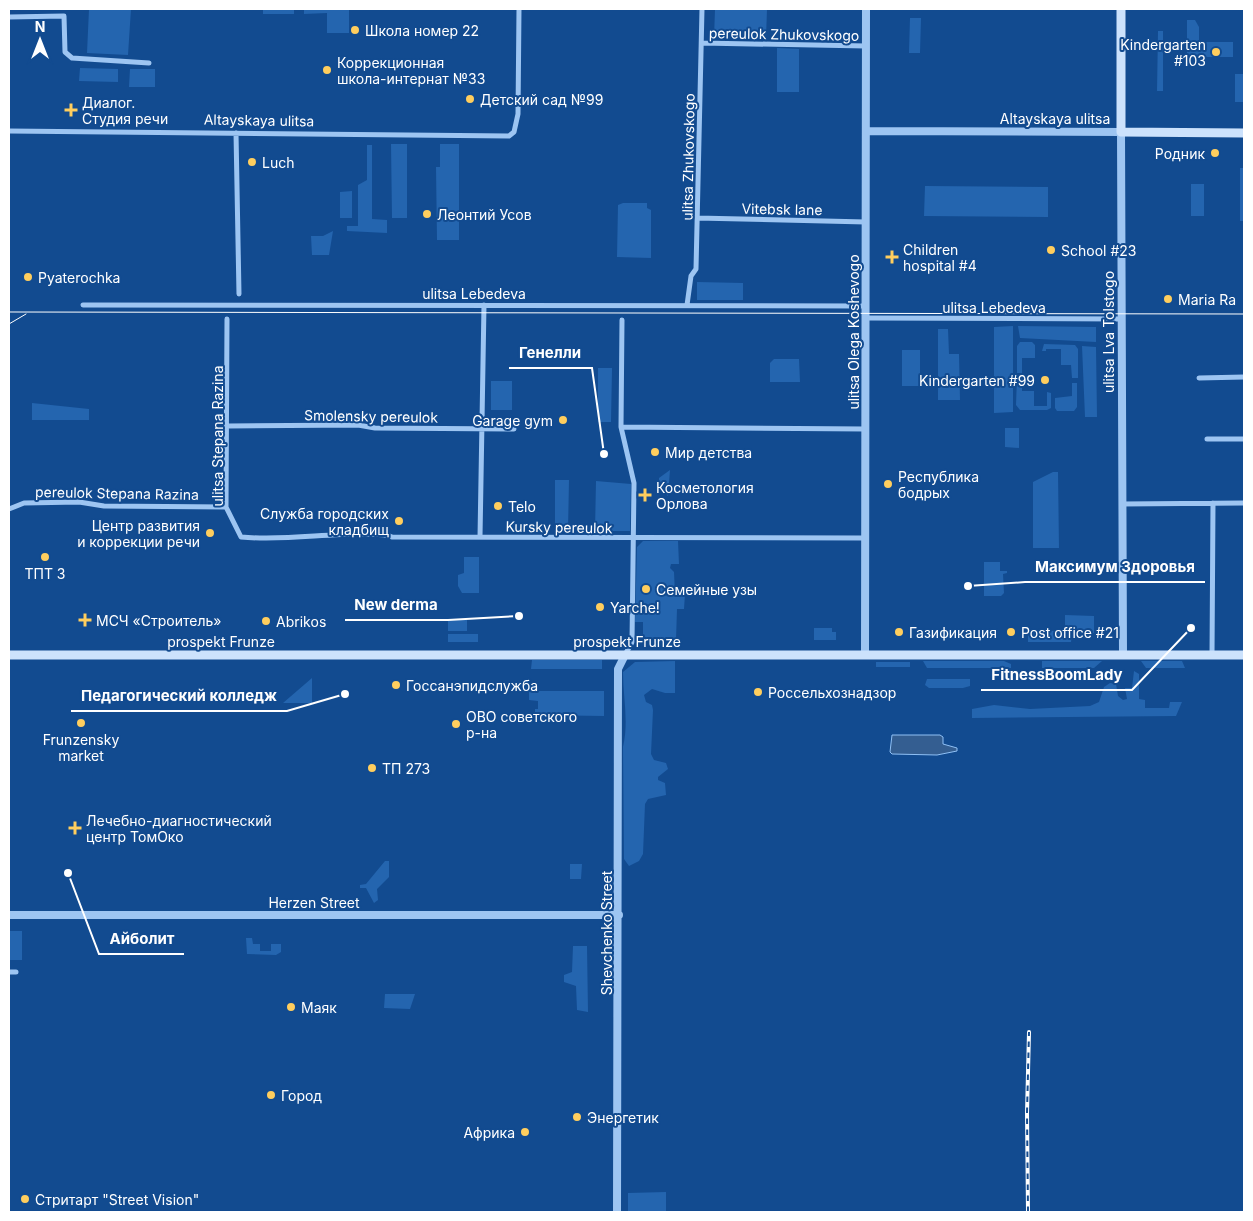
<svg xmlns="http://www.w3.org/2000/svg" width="1253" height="1221" viewBox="0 0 1253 1221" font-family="Inter,sans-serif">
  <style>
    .green { fill: #2465af }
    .water { fill: #345e91; stroke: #8fc0f5 }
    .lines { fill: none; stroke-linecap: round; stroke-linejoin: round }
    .minor { stroke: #9dc5f2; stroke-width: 5 }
    .tertiary { stroke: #9dc5f2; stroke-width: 8 }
    .secondary { stroke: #cce2fc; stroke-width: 9 }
    .tram { stroke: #fff; stroke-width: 1 }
    .rail-casing { stroke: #fff; stroke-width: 4 }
    .rail { stroke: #124b90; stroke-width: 2; stroke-dasharray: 5.5; stroke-linecap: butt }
    .poi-dot { fill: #ffce5e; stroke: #124b90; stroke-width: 2 }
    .labels { text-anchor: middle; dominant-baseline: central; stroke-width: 4; stroke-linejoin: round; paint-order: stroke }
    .poi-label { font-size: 14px; fill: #fff; stroke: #124b90; text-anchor: start }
    .street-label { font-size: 14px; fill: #fff; stroke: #124b90 }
    .leader { fill: none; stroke: #fff; stroke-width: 2 }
    .callout-dot { fill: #fff; stroke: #124b90; stroke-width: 2 }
    .callout-label { font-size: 15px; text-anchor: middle; font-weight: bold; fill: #fff; stroke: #124b90; stroke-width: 4; stroke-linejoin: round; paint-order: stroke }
  </style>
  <rect width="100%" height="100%" fill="#124b90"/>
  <path class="green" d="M89,9H131L128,55L87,53Z
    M263,9H294V14H263Z
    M304,9H349V33H327V13L304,14Z
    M715,9H767L766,39L714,38Z
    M910,18H921L920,53H909Z
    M1187,20H1195L1199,27V42H1233V57H1187Z
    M1158,31H1163V91H1157Z
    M777,48L799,49V92H777Z
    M80,68L118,69V82L79,81Z
    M130,69H155V87H129Z
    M1235,74H1244V102H1235Z
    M391,144H407V218H392Z
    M440,144H459V240H437L436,167H440Z
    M367,145H372V219L387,220V233L347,231V226H358V185L367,180Z
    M1240,168H1244V221H1240Z
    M1191,184H1204V216H1191Z
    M925,186L1048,187V217L924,216Z
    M352,191V218H340V192Z
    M623,203H647V208L651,210V258L617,257L618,205Z
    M333,231L329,255H312L311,236H323Z
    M697,282L743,283V300H697Z
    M1013,326V412L994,413V327Z
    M1018,326L1096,327V342L1020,338Z
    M938,329H948L949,354H959L960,400H938Z
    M1020,342H1032L1035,345V358H1022V373H1017V346Z
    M1044,344L1075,345L1078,349V378H1072L1071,365H1061V349H1046V351H1042Z
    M1082,346L1096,347L1097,417H1085Z
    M902,350H920V386H902Z
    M774,359H799L800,382H770V363Z
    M598,368H612L611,422H598Z
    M1017,377L1022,378V391H1034V406H1047V392L1051,393V408L1047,410H1020L1016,405Z
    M491,381H512V410H491Z
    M1072,383H1077V407L1074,411H1057L1055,408V398L1072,396Z
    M32,403L89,409V420H32Z
    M1005,428H1019V448L1005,447Z
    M670,470L668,496L659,486V478Z
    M1053,472H1058L1059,548H1033V482Z
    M555,480H569L568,531H555Z
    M596,481L631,484L630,531H595Z
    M643,541H678L679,564H671L670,568L674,572L675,594H685L684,609H677L676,640H643V622H635L637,547Z
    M464,557H479V593H462L458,586V575L464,573Z
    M984,562H1000V571H1007V573L1003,574L1004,593L1001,596H984Z
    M1065,615L1094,616V633H1072L1071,642H1028V631H1065Z
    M448,620H467V631H448Z
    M814,628H832V632H836V640H814Z
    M448,634H478V642H448Z
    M532,660H602V669H531Z
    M675,661V693H665L652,689L644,695L646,702L652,705L653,710L651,754L654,760L666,763L668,769L658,777V780L665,783L666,795L648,799L645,804L643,854L639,861L629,866L624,859L623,747C629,721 623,698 623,672L635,662Z
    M923,661H1004L1011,664V668H927Z
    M1042,661H1102L1094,668H1042Z
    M1141,661H1182L1185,668H1146Z
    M876,662H910V667H876Z
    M1134,671L1139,674V699L1145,700V708H1169L1170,702H1182L1176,716L972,718V709L994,705L1030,709L1090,706L1099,702L1104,687L1110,683L1116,684L1118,696L1123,700L1127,699L1125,688H1132Z
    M312,678V703H283Z
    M927,679H970V686L963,688H929L925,685Z
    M529,691H604V716L535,715V709H538V701L529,700Z
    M385,861H389V877L377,889L378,900L374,903L366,888H360V885L366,884Z
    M570,864H582L581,879H570Z
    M10,931H22V960H10Z
    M246,938H252L253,944H260V951H271V944H281V952L276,955L247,954Z
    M573,946H587L588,1012L577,1010L576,986L564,982V975L572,972Z
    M385,994H415L410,1009L384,1008Z
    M666,1192V1212H628V1193Z"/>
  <path class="water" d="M892,735H940L943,737V744L957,748V751L937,755L892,754L890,752Z"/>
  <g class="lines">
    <path class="minor" d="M9,17L64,16L65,52L72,58L149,63
      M702,43L866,46
      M9,131L509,136L514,132L518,114L519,9
      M236,133L239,294
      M697,218L866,222
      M83,305L865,306
      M687,305L691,276L696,269L702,9
      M865,318L1122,319
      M227,319L226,507L241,537C281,541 321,534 361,534C371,535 383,533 392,537L865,538
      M622,320L621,427L634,483L632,642L625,655
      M1199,378L1244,377
      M228,426L358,425L375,428L514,429
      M621,427L865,429
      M1207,439H1244
      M1122,504L1244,503
      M9,509L24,503L79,502L104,506L226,507
      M480,537L484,305
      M1212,655L1213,503
      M9,972H16"/>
    <path class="tertiary" d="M867,131L1121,132L1123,655
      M865,655L866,9
      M9,915H619
      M617,1212L618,669L625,655"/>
    <path class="secondary" d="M1121,9V132L1244,133
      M9,655H1244"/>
    <path class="tram" d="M9,312L1244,314
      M9,324L26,314"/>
    <g class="rail-casing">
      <path id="rail" d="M1028,1212L1027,1113L1029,1032"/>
    </g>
    <use href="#rail" class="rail"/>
  </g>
  <g class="poi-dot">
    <circle cx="355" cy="30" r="5"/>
    <circle cx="1216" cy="52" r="5"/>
    <circle cx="327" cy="70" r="5"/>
    <circle cx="470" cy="99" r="5"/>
    <path d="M68.5 102.5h5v5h5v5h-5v5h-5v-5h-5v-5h5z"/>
    <circle cx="1215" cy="153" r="5"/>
    <circle cx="252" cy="162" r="5"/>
    <circle cx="427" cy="214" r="5"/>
    <circle cx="1051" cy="250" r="5"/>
    <path d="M889.5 249.5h5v5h5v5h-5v5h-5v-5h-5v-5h5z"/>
    <circle cx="28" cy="277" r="5"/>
    <circle cx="1168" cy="299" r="5"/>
    <circle cx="1045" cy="380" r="5"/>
    <circle cx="563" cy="420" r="5"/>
    <circle cx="655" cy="452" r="5"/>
    <circle cx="888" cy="484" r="5"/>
    <path d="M642.5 487.5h5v5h5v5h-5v5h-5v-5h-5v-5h5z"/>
    <circle cx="498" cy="506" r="5"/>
    <circle cx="399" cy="521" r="5"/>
    <circle cx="210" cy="533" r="5"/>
    <circle cx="45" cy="557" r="5"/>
    <circle cx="646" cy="589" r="5"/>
    <circle cx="600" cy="607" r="5"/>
    <path d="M82.5 612.5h5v5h5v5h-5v5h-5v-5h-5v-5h5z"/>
    <circle cx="266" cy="621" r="5"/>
    <circle cx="899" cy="632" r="5"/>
    <circle cx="1011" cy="632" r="5"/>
    <circle cx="396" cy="685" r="5"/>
    <circle cx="758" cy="692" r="5"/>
    <circle cx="81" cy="723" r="5"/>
    <circle cx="456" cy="724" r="5"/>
    <circle cx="372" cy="768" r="5"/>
    <path d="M72.5 820.5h5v5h5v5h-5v5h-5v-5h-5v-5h5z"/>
    <circle cx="291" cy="1007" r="5"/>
    <circle cx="271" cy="1095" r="5"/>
    <circle cx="577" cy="1117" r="5"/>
    <circle cx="525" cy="1132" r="5"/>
    <circle cx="25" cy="1199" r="5"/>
  </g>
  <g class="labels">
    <g class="poi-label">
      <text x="365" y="30">Школа номер 22</text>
      <text x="1206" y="44" text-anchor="end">Kindergarten<tspan x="1206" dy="16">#103</tspan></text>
      <text x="337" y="62">Коррекционная<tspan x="337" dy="16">школа-интернат №33</tspan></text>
      <text x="480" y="99">Детский сад №99</text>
      <text x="82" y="102">Диалог.<tspan x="82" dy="16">Студия речи</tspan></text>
      <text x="1205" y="153" text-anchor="end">Родник</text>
      <text x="262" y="162">Luch</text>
      <text x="437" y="214">Леонтий Усов</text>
      <text x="903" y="249">Children<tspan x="903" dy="16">hospital #4</tspan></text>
      <text x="1061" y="250">School #23</text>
      <text x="38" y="277">Pyaterochka</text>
      <text x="1178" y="299">Maria Ra</text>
      <text x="1035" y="380" text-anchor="end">Kindergarten #99</text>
      <text x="553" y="420" text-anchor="end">Garage gym</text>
      <text x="665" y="452">Мир детства</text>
      <text x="898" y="476">Республика<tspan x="898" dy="16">бодрых</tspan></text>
      <text x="656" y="487">Косметология<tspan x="656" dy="16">Орлова</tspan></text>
      <text x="508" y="506">Telo</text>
      <text x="389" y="513" text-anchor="end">Служба городских<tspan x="389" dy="16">кладбищ</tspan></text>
      <text x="200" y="525" text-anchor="end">Центр развития<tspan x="200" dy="16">и коррекции речи</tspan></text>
      <text x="45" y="573" text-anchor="middle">ТПТ 3</text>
      <text x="656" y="589">Семейные узы</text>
      <text x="610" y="607">Yarche!</text>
      <text x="96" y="620">МСЧ «Строитель»</text>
      <text x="276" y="621">Abrikos</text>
      <text x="909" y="632">Газификация</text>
      <text x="1021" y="632">Post office #21</text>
      <text x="406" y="685">Госсанэпидслужба</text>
      <text x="768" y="692">Россельхознадзор</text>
      <text x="466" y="716">ОВО советского<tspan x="466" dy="16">р-на</tspan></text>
      <text x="81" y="739" text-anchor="middle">Frunzensky<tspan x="81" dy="16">market</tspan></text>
      <text x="382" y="768">ТП 273</text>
      <text x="86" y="820">Лечебно-диагностический<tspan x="86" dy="16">центр ТомОко</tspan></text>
      <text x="301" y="1007">Маяк</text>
      <text x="281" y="1095">Город</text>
      <text x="587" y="1117">Энергетик</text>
      <text x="515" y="1132" text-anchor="end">Африка</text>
      <text x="35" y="1199">Стритарт "Street Vision"</text>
    </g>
    <g class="street-label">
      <text transform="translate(784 34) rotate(1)">pereulok Zhukovskogo</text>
      <text x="1055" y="118">Altayskaya ulitsa</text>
      <text transform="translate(259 120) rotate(1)">Altayskaya ulitsa</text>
      <text transform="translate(688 157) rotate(-89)">ulitsa Zhukovskogo</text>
      <text transform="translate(782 209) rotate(1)">Vitebsk lane</text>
      <text x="474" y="293">ulitsa Lebedeva</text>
      <text x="994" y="307">ulitsa Lebedeva</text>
      <text transform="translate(853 332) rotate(-90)">ulitsa Olega Koshevogo</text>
      <text transform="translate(1108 332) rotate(-90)">ulitsa Lva Tolstogo</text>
      <text transform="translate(371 416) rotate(1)">Smolensky pereulok</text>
      <text transform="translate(217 436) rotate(-90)">ulitsa Stepana Razina</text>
      <text transform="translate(117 493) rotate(1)">pereulok Stepana Razina</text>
      <text transform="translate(559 527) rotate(1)">Kursky pereulok</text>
      <text x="221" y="641">prospekt Frunze</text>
      <text x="627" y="641">prospekt Frunze</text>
      <text x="314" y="902">Herzen Street</text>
      <text transform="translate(606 933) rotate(-90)">Shevchenko Street</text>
    </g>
  </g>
  <path class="leader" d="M604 454L592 368H509M968 586L1025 582H1205M519 616L448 620H345M1191 628L1132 690H981M345 694L287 711H71M68 873L99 954H184"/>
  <g class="callout-dot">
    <circle cx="604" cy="454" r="5"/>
    <circle cx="968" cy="586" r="5"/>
    <circle cx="519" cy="616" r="5"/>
    <circle cx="1191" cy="628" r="5"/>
    <circle cx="345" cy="694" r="5"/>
    <circle cx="68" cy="873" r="5"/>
  </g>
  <g class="callout-label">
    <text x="550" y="358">Генелли</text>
    <text x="1115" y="572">Максимум Здоровья</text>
    <text x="396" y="610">New derma</text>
    <text x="1057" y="680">FitnessBoomLady</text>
    <text x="179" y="701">Педагогический колледж</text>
    <text x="142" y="944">Айболит</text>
  </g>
  <rect width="1253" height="1221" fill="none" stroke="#ffffff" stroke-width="20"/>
  <g transform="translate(40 40)" stroke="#124b90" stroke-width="4" paint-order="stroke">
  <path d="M0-4L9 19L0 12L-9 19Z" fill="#ffffff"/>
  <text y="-8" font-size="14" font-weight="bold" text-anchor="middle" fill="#ffffff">N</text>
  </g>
</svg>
